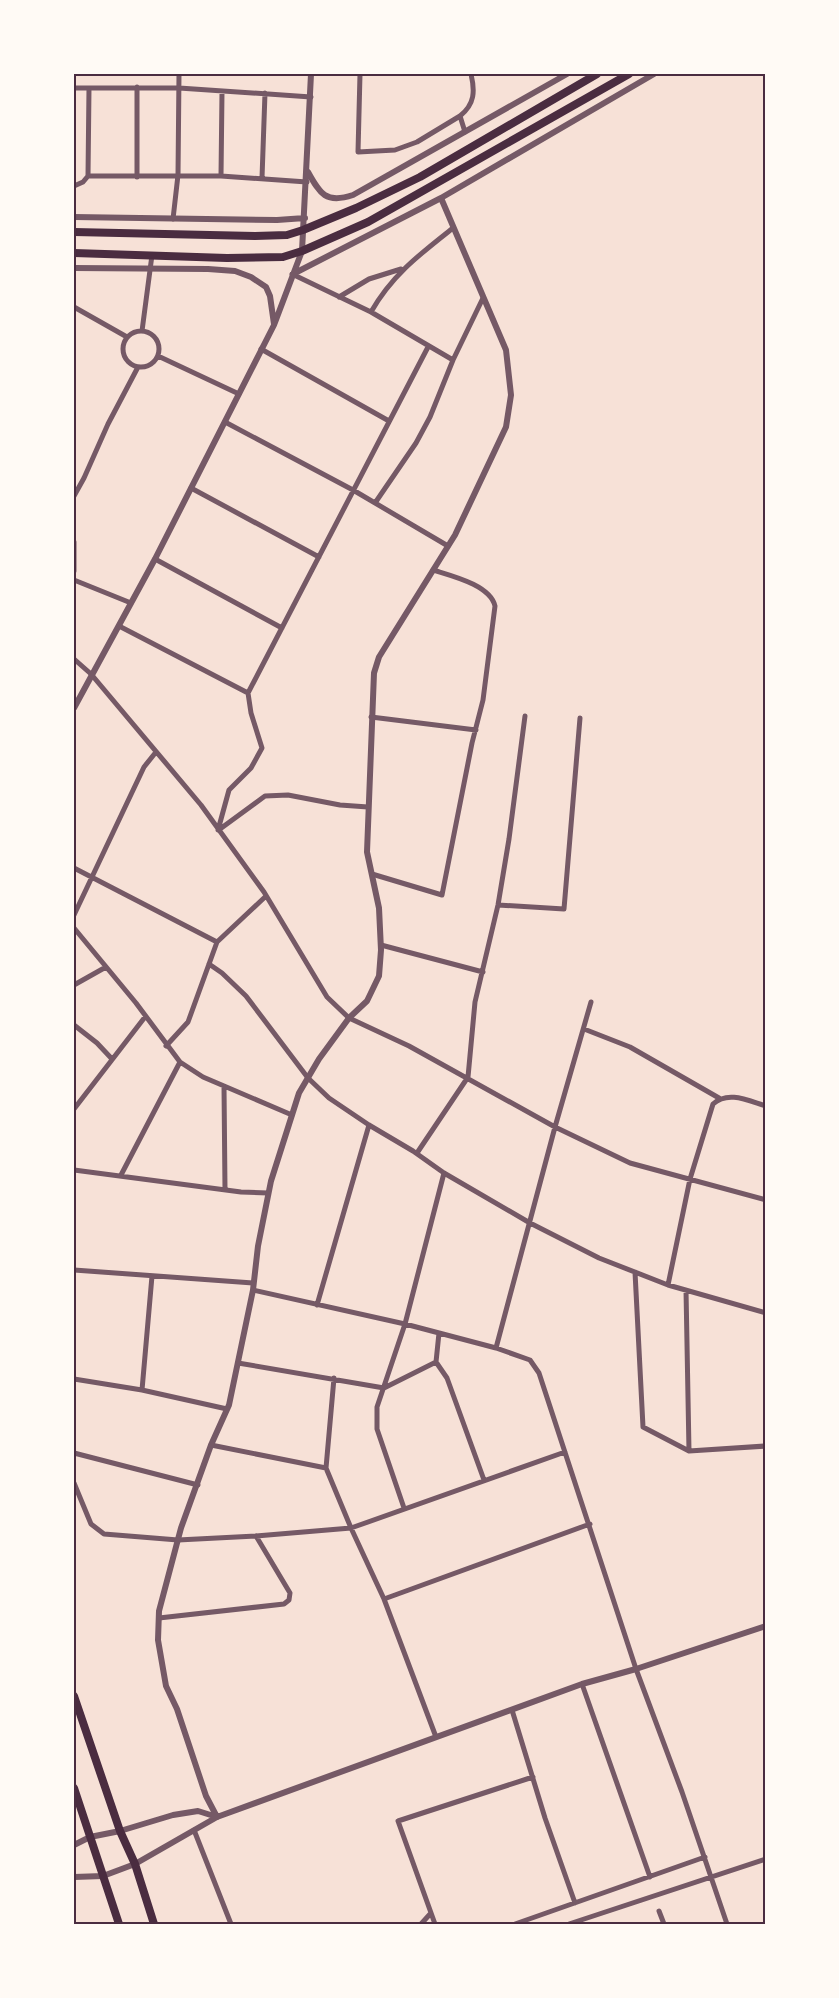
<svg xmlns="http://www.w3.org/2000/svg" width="839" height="1998" viewBox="0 0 839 1998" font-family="'Open Sans',sans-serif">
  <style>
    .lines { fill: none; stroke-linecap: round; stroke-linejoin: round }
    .minor { stroke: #755966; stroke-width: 5 }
    .tertiary { stroke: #755966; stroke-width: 6 }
    .secondary { stroke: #4a2c40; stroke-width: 8 }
    .primary { stroke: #4a2c40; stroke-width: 8 }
    .neatline { fill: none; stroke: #4a2c40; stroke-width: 2 }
  </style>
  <rect width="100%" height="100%" fill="#f7e1d7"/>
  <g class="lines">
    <path class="minor" d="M360,74L358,152L395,150L417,142L460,116
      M74,88H179L311,97
      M465,132L460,116C475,104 475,91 471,74
      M88,176L89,88
      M221,176L222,92
      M137,177V87
      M262,178L265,93
      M74,186L83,182L88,176H221L307,182
      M173,219L178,175L179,74
      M292,274L371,312L453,360
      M339,297L369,279L401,269
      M74,307L127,337
      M371,312C392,275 420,254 453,228
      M123 349a18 18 0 1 1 36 0a18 18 0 1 1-36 0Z
      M142,331L152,255
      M261,349L389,421
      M158,356L239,394
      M225,422L353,490L448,546
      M191,488L319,557
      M74,496L84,478L108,424L138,367
      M375,503L416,443L430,417L453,360L483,298
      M74,542V571
      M155,559L282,628
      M74,580L131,603
      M119,626L248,693
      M74,659L91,674L201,805L264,892L327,997L349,1018L409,1046L555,1127L630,1163L766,1200
      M371,717L476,730
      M220,829L265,796L288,795L340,805L368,807
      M218,830L229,790L251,768L262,748L251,713L248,693L428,347
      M74,868L217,942
      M372,874L442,895L472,743L483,700L495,606C490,585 452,576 433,570
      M498,905L564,909L580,718
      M74,915L144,767L156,752
      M74,928L136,1003L180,1062L203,1077L292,1115
      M381,945L483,972
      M209,964L222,973L246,996L308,1078L329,1098L369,1125L413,1151L444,1173L530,1223L599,1258L668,1285L766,1313
      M74,985L106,967
      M74,1025L97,1043L112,1059
      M584,1029L630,1047L719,1098
      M166,1046L188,1022L217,942L265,897
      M224,1086L225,1190
      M74,1109L145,1017
      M417,1153L468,1077L475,1002L498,905L509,839L525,716
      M74,1170L241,1192L268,1193
      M121,1175L180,1062
      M74,1270L253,1283
      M635,1272L643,1427L689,1451L766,1446
      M668,1285L690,1179L713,1104C728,1090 749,1101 766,1106
      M253,1290L405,1324L496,1348L530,1360L539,1373L636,1669L682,1792L727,1924
      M686,1290L689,1451
      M317,1305L369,1125
      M439,1333L436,1362L447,1378L484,1480
      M496,1348L555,1127L591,1002
      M238,1363L384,1388
      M334,1378L326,1468L351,1528L384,1599L436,1737
      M74,1379L142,1390L227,1409
      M384,1388L436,1362
      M142,1390L152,1276
      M211,1445L326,1468
      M74,1453L198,1485
      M74,1483L91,1524L104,1534L178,1540L256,1536L351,1528L565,1452
      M404,1508L377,1429V1407L405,1324L444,1173
      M384,1599L590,1524
      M159,1618L284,1604L289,1600L290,1593L256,1536
      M582,1684L650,1877
      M512,1710L545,1818L575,1903
      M194,1830L231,1924
      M659,1911L664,1924
      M421,1924L431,1913
      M435,1924L398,1821L533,1777
      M515,1924L705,1857
      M569,1924L766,1859"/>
    <path class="tertiary" d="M308,172C320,194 326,204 353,195L567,74
      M74,217L277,220L305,218
      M74,268L208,269L235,271L251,277L266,287L270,296L274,324
      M293,274L441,198L654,74
      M74,708L155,559L274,325L302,251L311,74
      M217,1817L206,1796L177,1709L166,1686L158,1640L159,1611L181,1528L211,1445L229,1405L253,1290L258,1246L271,1181L299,1093L319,1059L349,1018L367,1001L379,976L381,950L379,908L367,852L374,673L379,657L455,535L506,427L511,395L506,350L441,198
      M74,1845L90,1837L120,1831L173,1815L198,1811L217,1817
      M74,1877L103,1876L135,1864L217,1817L582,1684L636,1669L766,1626"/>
    <path class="secondary" d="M74,232L255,236L287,235L303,230L356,208L420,177L597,74
      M74,253L227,258L283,257L302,251L368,222L629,74"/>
    <path class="primary" d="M74,1696L120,1831L135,1864L154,1924
      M74,1788L119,1924"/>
  </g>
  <rect width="839" height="1998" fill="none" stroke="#fffaf5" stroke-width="150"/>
  <rect x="75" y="75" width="689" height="1848" class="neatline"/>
</svg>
